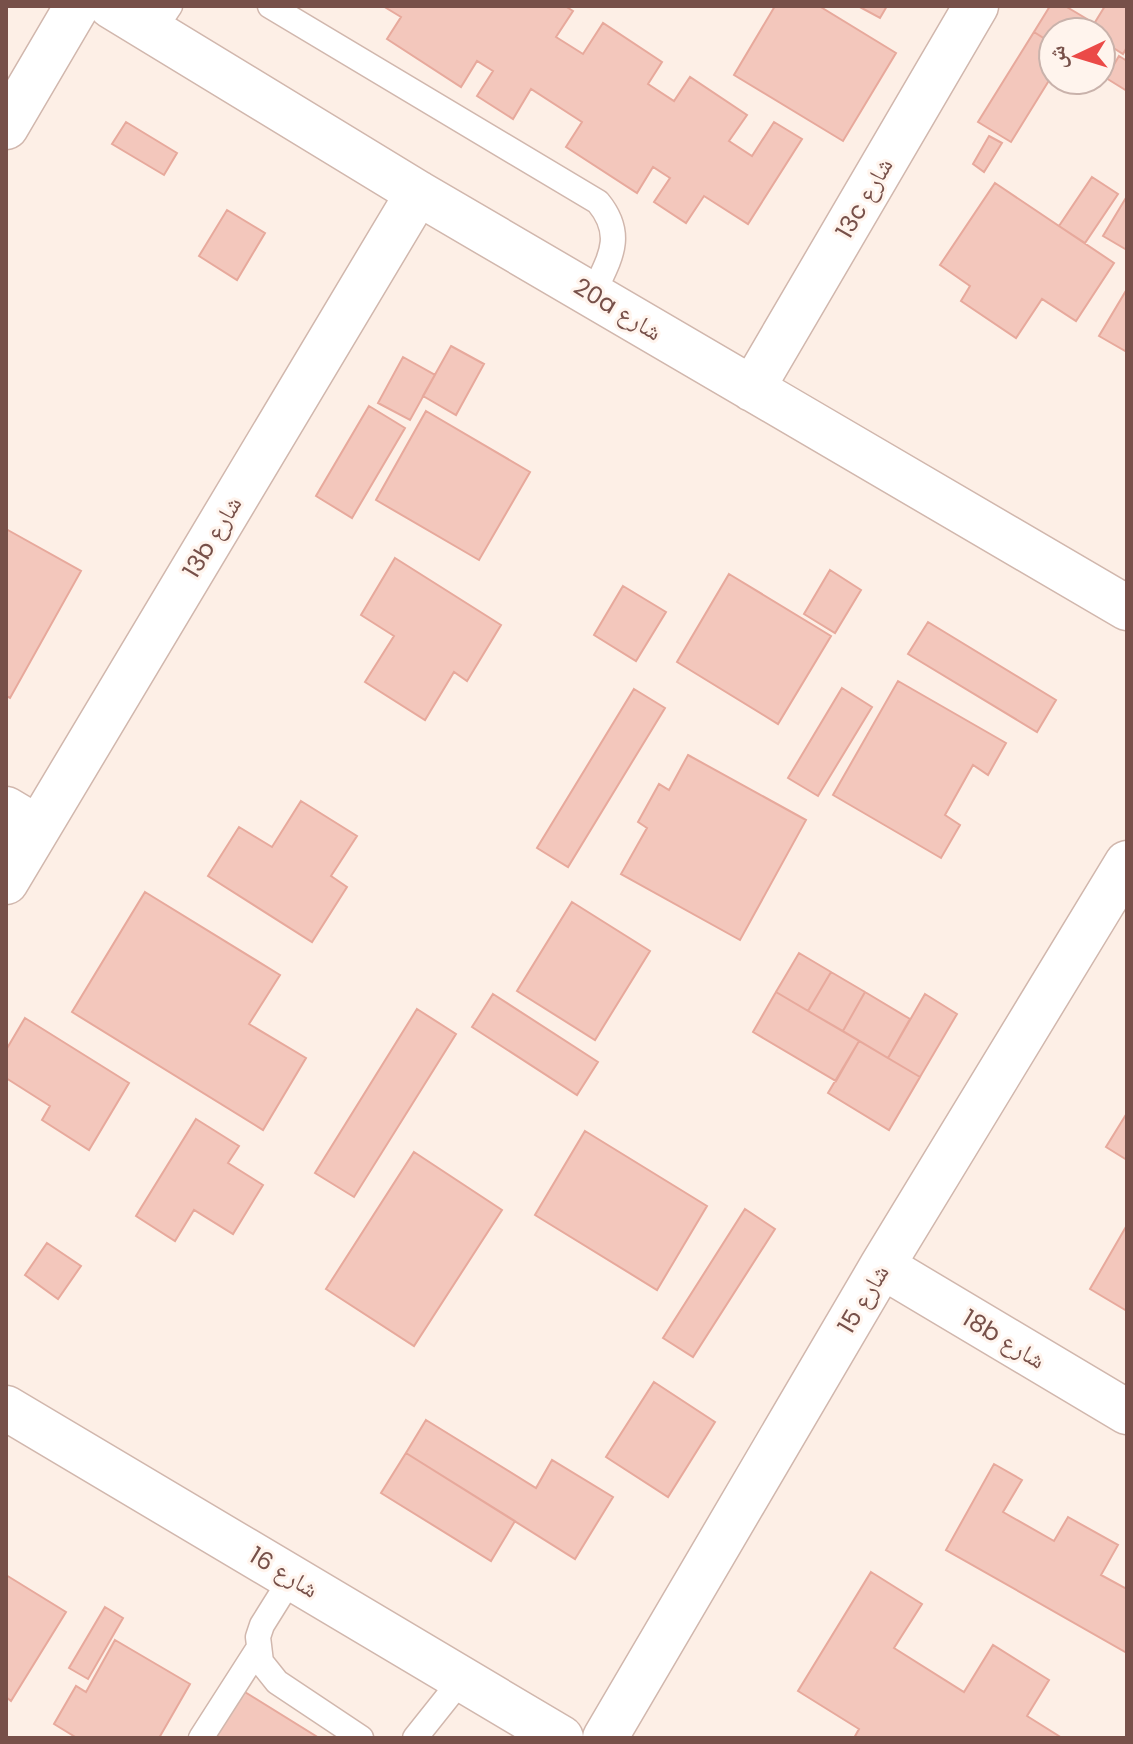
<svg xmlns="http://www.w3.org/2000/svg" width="1133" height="1744" viewBox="0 0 1133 1744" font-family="Poppins,'Noto Naskh Arabic',sans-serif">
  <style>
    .building { fill: #f3c7bc; stroke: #e7a99c; stroke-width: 2 }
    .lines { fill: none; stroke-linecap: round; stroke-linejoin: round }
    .lane-casing { stroke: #d1b7ad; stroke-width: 27 }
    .street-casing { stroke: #d1b7ad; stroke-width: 47 }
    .lane { stroke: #fff; stroke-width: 24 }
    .street { stroke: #fff; stroke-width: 44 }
    .labels { text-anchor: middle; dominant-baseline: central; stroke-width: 6; stroke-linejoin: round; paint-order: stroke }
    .street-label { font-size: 24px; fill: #775049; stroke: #fff4ed }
  </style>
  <rect width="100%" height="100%" fill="#fdefe6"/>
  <path class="building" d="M383,6H565L573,11L556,37L583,54L603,23L662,62L648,84L674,101L690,77L747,115L729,141L752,156L774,122L802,139L748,224L704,196L686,223L654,202L670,178L653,167L637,193L566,147L582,122L531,89L513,119L477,96L493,71L477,61L461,87L387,39L401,17Z
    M775,6H819L896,53L843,141L734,75Z
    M858,6H887L880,18Z
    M1050,6H1065L1087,19L1079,32H1053V44L1034,32Z
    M1105,6H1127V47L1123,54L1101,40V32H1089Z
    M1034,32L1053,44V74L1011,142L978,122Z
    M1119,56L1127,61V91L1106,78Z
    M126,122L177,153L164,175L112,144Z
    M989,136L1002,143L984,172L973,164Z
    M1092,177L1118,194L1085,243L1059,226Z
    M995,183L1114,263L1076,321L1042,299L1016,338L961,301L970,286L940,265Z
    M1127,196V250L1103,236Z
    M227,210L265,233L237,280L199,256Z
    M1127,289V352L1099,336Z
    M451,346L484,364L456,415L423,396Z
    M403,357L435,375L410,420L378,403Z
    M369,406L405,428L352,518L316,496Z
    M426,411L530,472L479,560L376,500Z
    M6,529L81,571L10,698L6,696Z
    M395,558L501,625L467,681L454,672L425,720L365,682L394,636L361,615Z
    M830,570L861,590L835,633L804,614Z
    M729,574L831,636L778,724L677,662Z
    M623,586L666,612L636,661L594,635Z
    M928,622L1056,700L1037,732L908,654Z
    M898,681L1006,743L988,775L973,765L945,815L960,825L941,858L833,795Z
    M842,688L872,707L818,796L788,778Z
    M634,689L665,708L568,867L537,848Z
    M688,755L806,820L740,940L621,874L647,828L638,822L659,784L669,790Z
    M301,801L357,836L331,876L347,887L312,942L208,876L239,827L272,847Z
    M145,892L280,975L249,1024L306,1058L263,1130L72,1012Z
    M572,902L650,951L595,1040L517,991Z
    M799,953L831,972L808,1011L776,992Z
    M831,972L865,992L843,1031L808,1011Z
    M776,992L859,1041L836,1081L753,1032Z
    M865,992L910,1019L888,1058L843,1031Z
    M493,994L598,1062L577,1095L472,1027Z
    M925,994L957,1014L920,1077L888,1058Z
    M417,1009L456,1034L354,1197L315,1173Z
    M25,1018L129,1083L89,1150L42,1120L50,1106L6,1078V1050Z
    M859,1041L920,1077L889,1130L828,1093Z
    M1127,1113V1160L1106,1147Z
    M196,1119L239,1146L228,1163L263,1185L233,1234L194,1210L175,1241L136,1216Z
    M585,1131L707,1206L657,1290L535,1215Z
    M414,1152L502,1210L414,1346L326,1289Z
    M745,1209L775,1229L693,1357L663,1338Z
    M1127,1225V1311L1090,1289Z
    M47,1243L81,1266L58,1299L25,1275Z
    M654,1382L715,1422L668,1497L606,1457Z
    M426,1420L536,1488L552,1460L613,1497L575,1559L406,1453Z
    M406,1453L515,1521L491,1561L381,1493Z
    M994,1464L1022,1480L1003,1512L1054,1541L1068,1517L1118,1545L1101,1575L1127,1589V1653L946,1550Z
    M871,1572L922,1604L894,1648L964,1692L993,1645L1049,1680L1027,1716L1062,1738H854L859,1729L798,1691Z
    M6,1575L66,1612L11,1701L6,1697Z
    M105,1607L123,1618L88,1679L69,1668Z
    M115,1640L190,1684L159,1738H77L54,1724L76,1686L86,1692Z
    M240,1689L319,1738H210Z"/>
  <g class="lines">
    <g class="lane-casing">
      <path id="lane" d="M270,6L598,202C626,236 609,259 593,294
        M153,31L170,6
        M292,1577L262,1625L258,1637L261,1662L277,1682L361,1738
        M201,1738L258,1649
        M415,1738L462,1679"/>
    </g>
    <g class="street-casing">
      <path id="street" d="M111,6L418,193L1127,608
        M6,127L77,6
        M752,389L976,6
        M6,809L38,828
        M6,882L418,193
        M882,1266L1127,1412
        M6,1408L561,1738
        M605,1738L882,1266L1127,863"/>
    </g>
    <use href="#lane" class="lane"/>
    <use href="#street" class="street"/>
  </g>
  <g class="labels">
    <g class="street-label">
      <text transform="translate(864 198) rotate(-60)">13c شارع</text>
      <text transform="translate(618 309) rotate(31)">20a شارع</text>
      <text transform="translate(212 537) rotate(-59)">13b شارع</text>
      <text transform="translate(863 1299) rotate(-59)">شارع 15</text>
      <text transform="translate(1004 1339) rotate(31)">18b شارع</text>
      <text transform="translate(284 1572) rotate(31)">شارع 16</text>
    </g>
  </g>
  <rect width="1133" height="1744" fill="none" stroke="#775049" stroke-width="16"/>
  <g transform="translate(1077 56) rotate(266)"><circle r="38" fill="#fff4ed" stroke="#c9b2ab" stroke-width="2"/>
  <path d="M0-6L14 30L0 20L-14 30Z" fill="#eb4a47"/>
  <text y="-12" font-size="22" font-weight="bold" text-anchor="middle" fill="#775049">ش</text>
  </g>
</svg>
